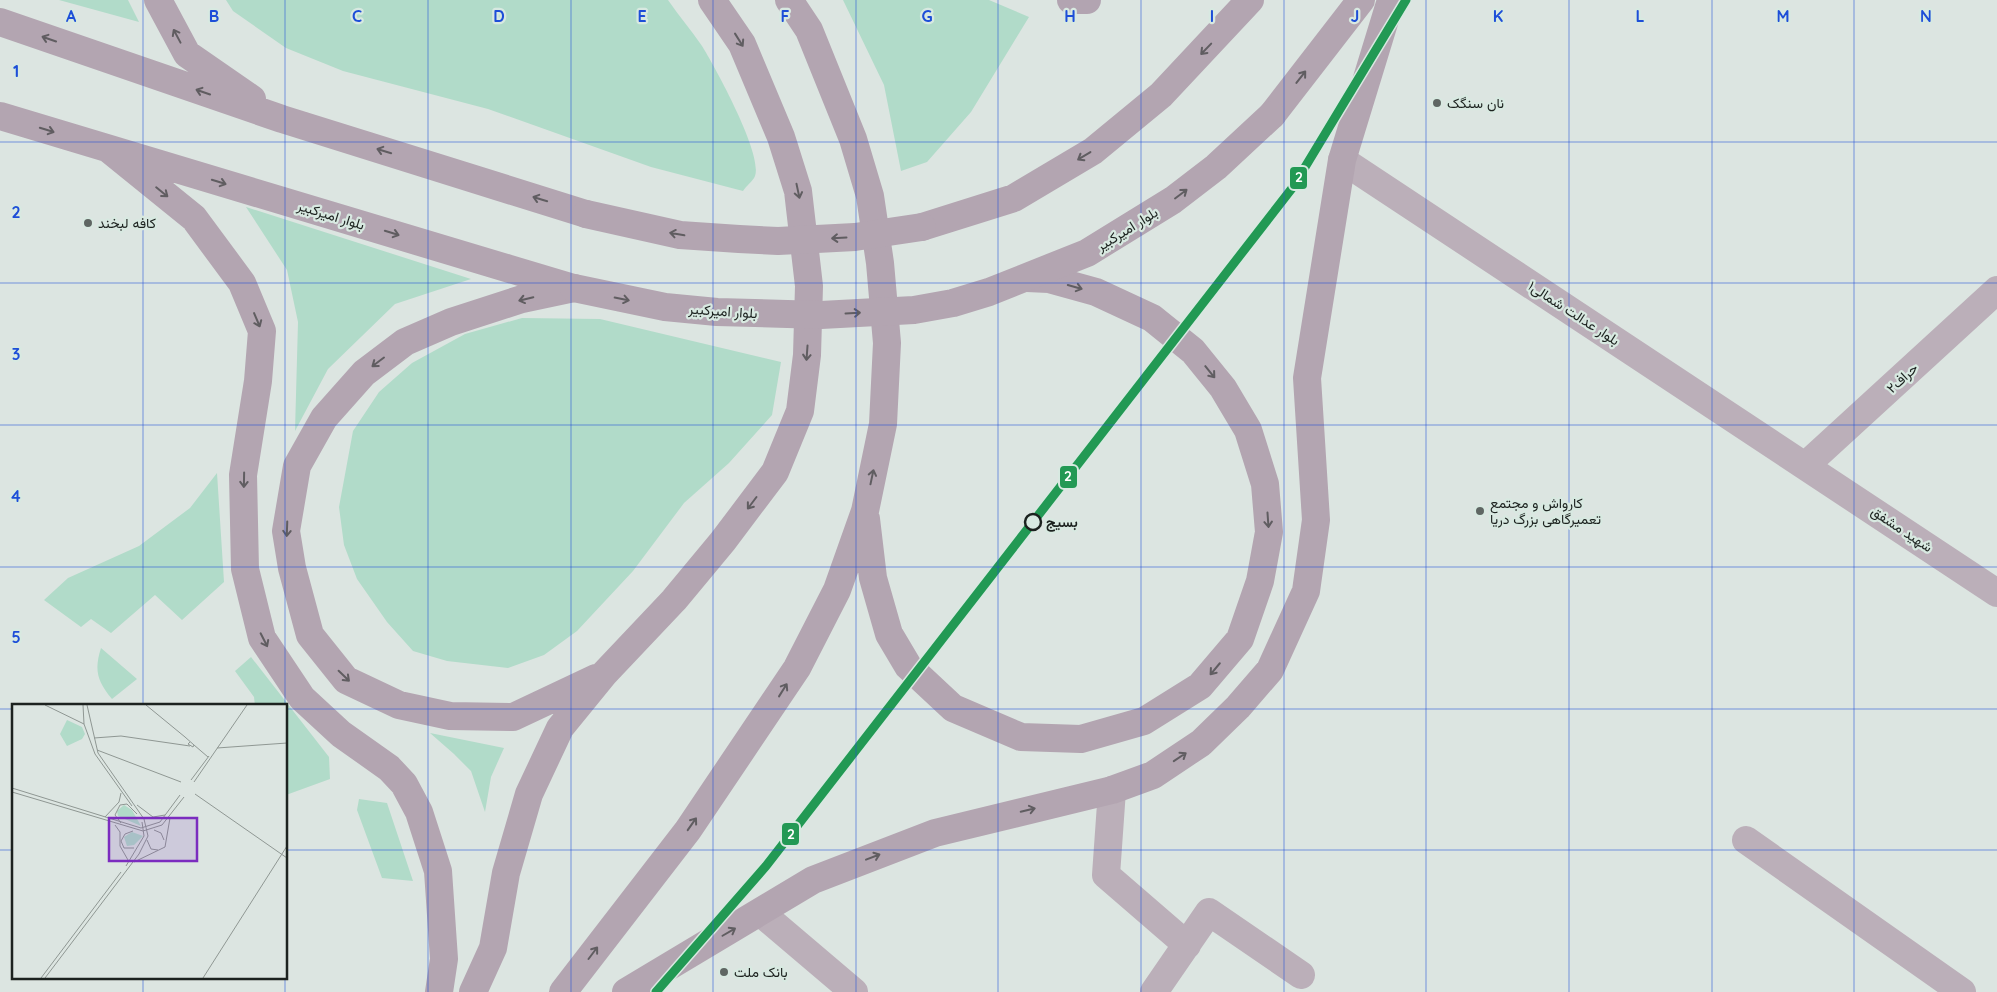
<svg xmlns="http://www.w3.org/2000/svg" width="1997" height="992" viewBox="0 0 1997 992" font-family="Quicksand,Vazirmatn,sans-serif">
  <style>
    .green { fill: #b1dbc9 }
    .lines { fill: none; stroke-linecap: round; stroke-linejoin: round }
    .minor { stroke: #bbafb9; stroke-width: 28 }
    .secondary { stroke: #b2a4b1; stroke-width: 28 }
    .primary { stroke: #b3a5b1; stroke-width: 28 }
    .primary-bridge { stroke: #b3a5b1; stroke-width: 28 }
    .metro-1-casing { stroke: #d8e9e1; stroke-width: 12 }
    .metro-1 { stroke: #229954; stroke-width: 9 }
    .oneway { stroke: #605d61 }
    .grid { fill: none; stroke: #1d4ed8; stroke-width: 1; stroke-opacity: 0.55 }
    .poi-dot { fill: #5f6663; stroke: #d8e9e1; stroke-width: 2 }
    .stop-dot { fill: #d8e9e1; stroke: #1c221f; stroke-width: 2.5 }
    .labels { text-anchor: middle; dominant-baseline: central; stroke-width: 4.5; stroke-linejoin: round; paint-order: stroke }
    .poi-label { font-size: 14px; fill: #1c221f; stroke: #d8e9e1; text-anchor: start }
    .street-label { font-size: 14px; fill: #1c221f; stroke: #d8e9e1 }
    .stop-label { font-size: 14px; font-weight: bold; fill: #1c221f; stroke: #d8e9e1; text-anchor: start }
    .inset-road { fill: none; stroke: #8f9793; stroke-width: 1 }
    .view { fill: #7b2cbf; fill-opacity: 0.15; stroke: #7b2cbf; stroke-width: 2.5 }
    .inset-edge { fill: none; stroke: #1c221f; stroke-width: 2.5 }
    .grid-label { font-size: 16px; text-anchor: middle; font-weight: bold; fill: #1d4ed8; stroke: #d8e9e1; stroke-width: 4.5; stroke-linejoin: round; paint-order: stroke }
    .line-badge { stroke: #d8e9e1; stroke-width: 2 }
    .badge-label { font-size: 14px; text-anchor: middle; font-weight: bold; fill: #fff }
  </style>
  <rect width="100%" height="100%" fill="#dce5e1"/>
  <path class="green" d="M59,0H128L139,22Z
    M226,0H668C679,16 691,30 702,46C715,67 763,154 755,176C753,181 746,186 743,191L651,167L488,109L343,71L286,48L233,11Z
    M843,0H989L1029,17L971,112L927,162L901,171L884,85Z
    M246,207L471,279L395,304L328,369L295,431L298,322L287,270Z
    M522,318L600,319L781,362L772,415L729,463L684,503L633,571L577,631L544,655L508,668L447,661L413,651L387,622L357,579L344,545L339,507L353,431L379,392L412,363L465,334Z
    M217,473L224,582L182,620L155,595L111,633L91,619L81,627L44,600L68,578L139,546L190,508Z
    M101,648L137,679L112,699C97,681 94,670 101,648Z
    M251,657L329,757L330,779L286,795V706H255L254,697L235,671Z
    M430,733L504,748L491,777L485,812L471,771L454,754Z
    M359,799L387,803L413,881L382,878L357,810Z"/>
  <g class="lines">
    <path class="minor" d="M1342,160L1997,593
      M1806,465L1997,290
      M1112,790L1106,875L1187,945
      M1746,840L1962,992
      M761,913L854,992
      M1154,992L1209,912L1301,975"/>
    <path class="secondary" d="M1071,0H1087"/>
    <path class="primary" d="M158,0L187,54L252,99
      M0,22L282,119L586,214
      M1272,115L1361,0
      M0,116L573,288
      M110,150L194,218L242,283L262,331L258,381L243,475L245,569L262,638L302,698L341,734L389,768L404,784L419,812L438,871L444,959L439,992
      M922,227L1014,198L1093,151L1161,95L1250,0
      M574,288L522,299L451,322L405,342L364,373L324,418L297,466L286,531L292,568L310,635L346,680L399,705L450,716L513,717L596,678
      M866,519L873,578L889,634L908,666L953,708L1021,737L1081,739L1144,721L1200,686L1240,639L1260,581L1269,532L1265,484L1248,430L1223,388L1193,351L1152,318L1096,292L1049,279L1027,278
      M473,992L493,948L506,873L529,794L560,728L604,674L674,600L723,541L775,472L800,411L807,355L809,286L798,191L781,137L742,44L712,0
      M563,992L688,830L797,668L837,590L865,511L883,424L887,343L880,263L870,196L853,139L809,30L789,0
      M626,992L813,880L935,833L1112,790L1153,775L1201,743L1238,707L1270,670L1306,591L1316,520L1307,378L1342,160L1391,0"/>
    <path class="primary-bridge" d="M586,214L680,235L739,239L778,241L855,237L922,227
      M574,288L665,307L717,312L821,315L914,310L953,303L989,292L1087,253L1173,200L1216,167L1272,115"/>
    <g class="metro-1-casing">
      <path id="metro-1" d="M656,992L766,866L1293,187L1406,0"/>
    </g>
    <use href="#metro-1" class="metro-1"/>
  </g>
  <defs><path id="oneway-shaft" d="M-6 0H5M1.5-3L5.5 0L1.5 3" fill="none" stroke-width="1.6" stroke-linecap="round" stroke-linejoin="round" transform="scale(1.25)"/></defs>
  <g class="oneway">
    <use href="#oneway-shaft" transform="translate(177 36) rotate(-118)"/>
    <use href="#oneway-shaft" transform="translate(49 39) rotate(-161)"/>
    <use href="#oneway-shaft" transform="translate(739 40) rotate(58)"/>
    <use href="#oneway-shaft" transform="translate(1206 49) rotate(134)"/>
    <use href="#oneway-shaft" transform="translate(1301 77) rotate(-52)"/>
    <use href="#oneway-shaft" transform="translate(203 92) rotate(-161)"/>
    <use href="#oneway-shaft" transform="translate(47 130) rotate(17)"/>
    <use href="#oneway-shaft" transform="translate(384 151) rotate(-163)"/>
    <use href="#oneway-shaft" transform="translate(1084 156) rotate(149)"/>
    <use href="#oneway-shaft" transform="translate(219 182) rotate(17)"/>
    <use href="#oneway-shaft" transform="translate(798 191) rotate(78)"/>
    <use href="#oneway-shaft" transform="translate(162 192) rotate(39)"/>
    <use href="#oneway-shaft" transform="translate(1181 194) rotate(-37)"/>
    <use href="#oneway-shaft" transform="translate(540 199) rotate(-163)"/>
    <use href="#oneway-shaft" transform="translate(392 233) rotate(17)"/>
    <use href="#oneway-shaft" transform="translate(677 234) rotate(-170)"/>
    <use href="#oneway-shaft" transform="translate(839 238) rotate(177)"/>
    <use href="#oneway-shaft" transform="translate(1075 287) rotate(16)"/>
    <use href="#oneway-shaft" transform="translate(526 299) rotate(167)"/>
    <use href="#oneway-shaft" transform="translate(622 299) rotate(11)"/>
    <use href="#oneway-shaft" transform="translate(853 313) rotate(-3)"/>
    <use href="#oneway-shaft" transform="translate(257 320) rotate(67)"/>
    <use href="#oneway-shaft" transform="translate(807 353) rotate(94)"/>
    <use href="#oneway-shaft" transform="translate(378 362) rotate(143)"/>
    <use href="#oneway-shaft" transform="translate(1210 372) rotate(51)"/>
    <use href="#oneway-shaft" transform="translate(872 477) rotate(-78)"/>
    <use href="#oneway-shaft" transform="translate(244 480) rotate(91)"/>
    <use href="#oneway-shaft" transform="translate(752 503) rotate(127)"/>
    <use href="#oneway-shaft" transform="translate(1268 520) rotate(86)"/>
    <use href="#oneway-shaft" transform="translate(287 529) rotate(92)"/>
    <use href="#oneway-shaft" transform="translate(264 640) rotate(63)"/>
    <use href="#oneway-shaft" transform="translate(1215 669) rotate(130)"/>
    <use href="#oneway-shaft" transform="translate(344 676) rotate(44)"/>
    <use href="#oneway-shaft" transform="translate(783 690) rotate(-58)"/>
    <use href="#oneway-shaft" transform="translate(1180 757) rotate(-34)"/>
    <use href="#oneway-shaft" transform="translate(1028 810) rotate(-14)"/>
    <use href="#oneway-shaft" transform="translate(692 824) rotate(-55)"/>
    <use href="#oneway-shaft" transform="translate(873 857) rotate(-21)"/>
    <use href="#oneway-shaft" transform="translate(729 932) rotate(-30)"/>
    <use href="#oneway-shaft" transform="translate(593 953) rotate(-53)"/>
  </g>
  <path class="grid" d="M143,0V706M285,0V706M428,0V992M571,0V992M713,0V992M856,0V992M998,0V992M1141,0V992M1284,0V992M1426,0V992M1569,0V992M1712,0V992M1854,0V992M0,142H1997M0,283H1997M0,425H1997M0,567H1997M0,709H14M286,709H1997M0,850H14M286,850H1997M143,978V992M285,978V992"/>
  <g class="poi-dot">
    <circle cx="1437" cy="103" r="5"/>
    <circle cx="88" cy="223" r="5"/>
    <circle cx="1480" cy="511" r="5"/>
    <circle cx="724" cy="972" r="5"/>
  </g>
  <circle class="stop-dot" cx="1033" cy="522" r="8"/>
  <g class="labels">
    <g class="poi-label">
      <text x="1447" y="103">نان سنگک</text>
      <text x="98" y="223">کافه لبخند</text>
      <text x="1490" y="503">کارواش و مجتمع<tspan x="1490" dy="16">تعمیرگاهی بزرگ دریا</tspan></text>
      <text x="734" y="972">بانک ملت</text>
    </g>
    <g class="street-label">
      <text transform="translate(331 215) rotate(17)">بلوار امیرکبیر</text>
      <text transform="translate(1127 229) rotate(-32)">بلوار امیرکبیر</text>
      <text transform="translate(723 311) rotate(4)">بلوار امیرکبیر</text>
      <text transform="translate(1574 313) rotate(33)">بلوار عدالت شمالی۱</text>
      <text transform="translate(1902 378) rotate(-43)">حراف۲</text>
      <text transform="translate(1902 529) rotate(34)">شهید مشفق</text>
    </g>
    <g class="stop-label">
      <text x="1046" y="522">بسیج</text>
    </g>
  </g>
  <g transform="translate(12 704)">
    <rect width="275" height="275" fill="#dce5e1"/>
    <path d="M55,16L70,23L73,30L70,35L55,42L48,30ZM112,101L120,106L129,122L106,112L105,107ZM120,128L131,132L122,141L115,142L112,133Z" fill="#b1dbc9"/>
    <path class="inset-road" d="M33,1L72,20M71,1L72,20L83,50L120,102M134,1L173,33L182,41L181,43L176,40L178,38M82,34L109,32L178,42M182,41L196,53M205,44L275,39M85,46L169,78M179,76L197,52M182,78L235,1M0,84L129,124L148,118L168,91M0,88L131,127L150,121L172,93M183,90L275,154M125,101L141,113L153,111M93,113L107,98L109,89M109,119L103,111L108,101L115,100L125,110M103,121L108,128V142L116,156M142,126L149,129L152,136M121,127L113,130L109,137L112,144H122M135,136L139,145L146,146M122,158L153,143L158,114M114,162L132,132L130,118M29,274L109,168M33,274L127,150L136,132L132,115L86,49L75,1M191,274L275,142"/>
    <path class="view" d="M97,114H185V157H97Z"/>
    <rect width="275" height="275" class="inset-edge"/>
  </g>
  <g class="grid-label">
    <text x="71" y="22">A</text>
    <text x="214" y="22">B</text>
    <text x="357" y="22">C</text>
    <text x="499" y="22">D</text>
    <text x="642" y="22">E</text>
    <text x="785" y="22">F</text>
    <text x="927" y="22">G</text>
    <text x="1070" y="22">H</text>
    <text x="1212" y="22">I</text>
    <text x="1355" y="22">J</text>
    <text x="1498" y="22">K</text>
    <text x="1640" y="22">L</text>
    <text x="1783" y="22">M</text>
    <text x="1926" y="22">N</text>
    <text x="16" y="77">1</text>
    <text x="16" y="218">2</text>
    <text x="16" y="360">3</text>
    <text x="16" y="502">4</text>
    <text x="16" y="643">5</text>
  </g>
  <g class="line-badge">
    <rect x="1289" y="166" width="19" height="24" rx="5" fill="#229954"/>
    <rect x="1059" y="465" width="19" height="24" rx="5" fill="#229954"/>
    <rect x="781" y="822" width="19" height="24" rx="5" fill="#229954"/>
  </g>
  <g class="badge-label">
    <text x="1299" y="182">2</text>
    <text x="1068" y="481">2</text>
    <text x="791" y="839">2</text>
  </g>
</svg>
